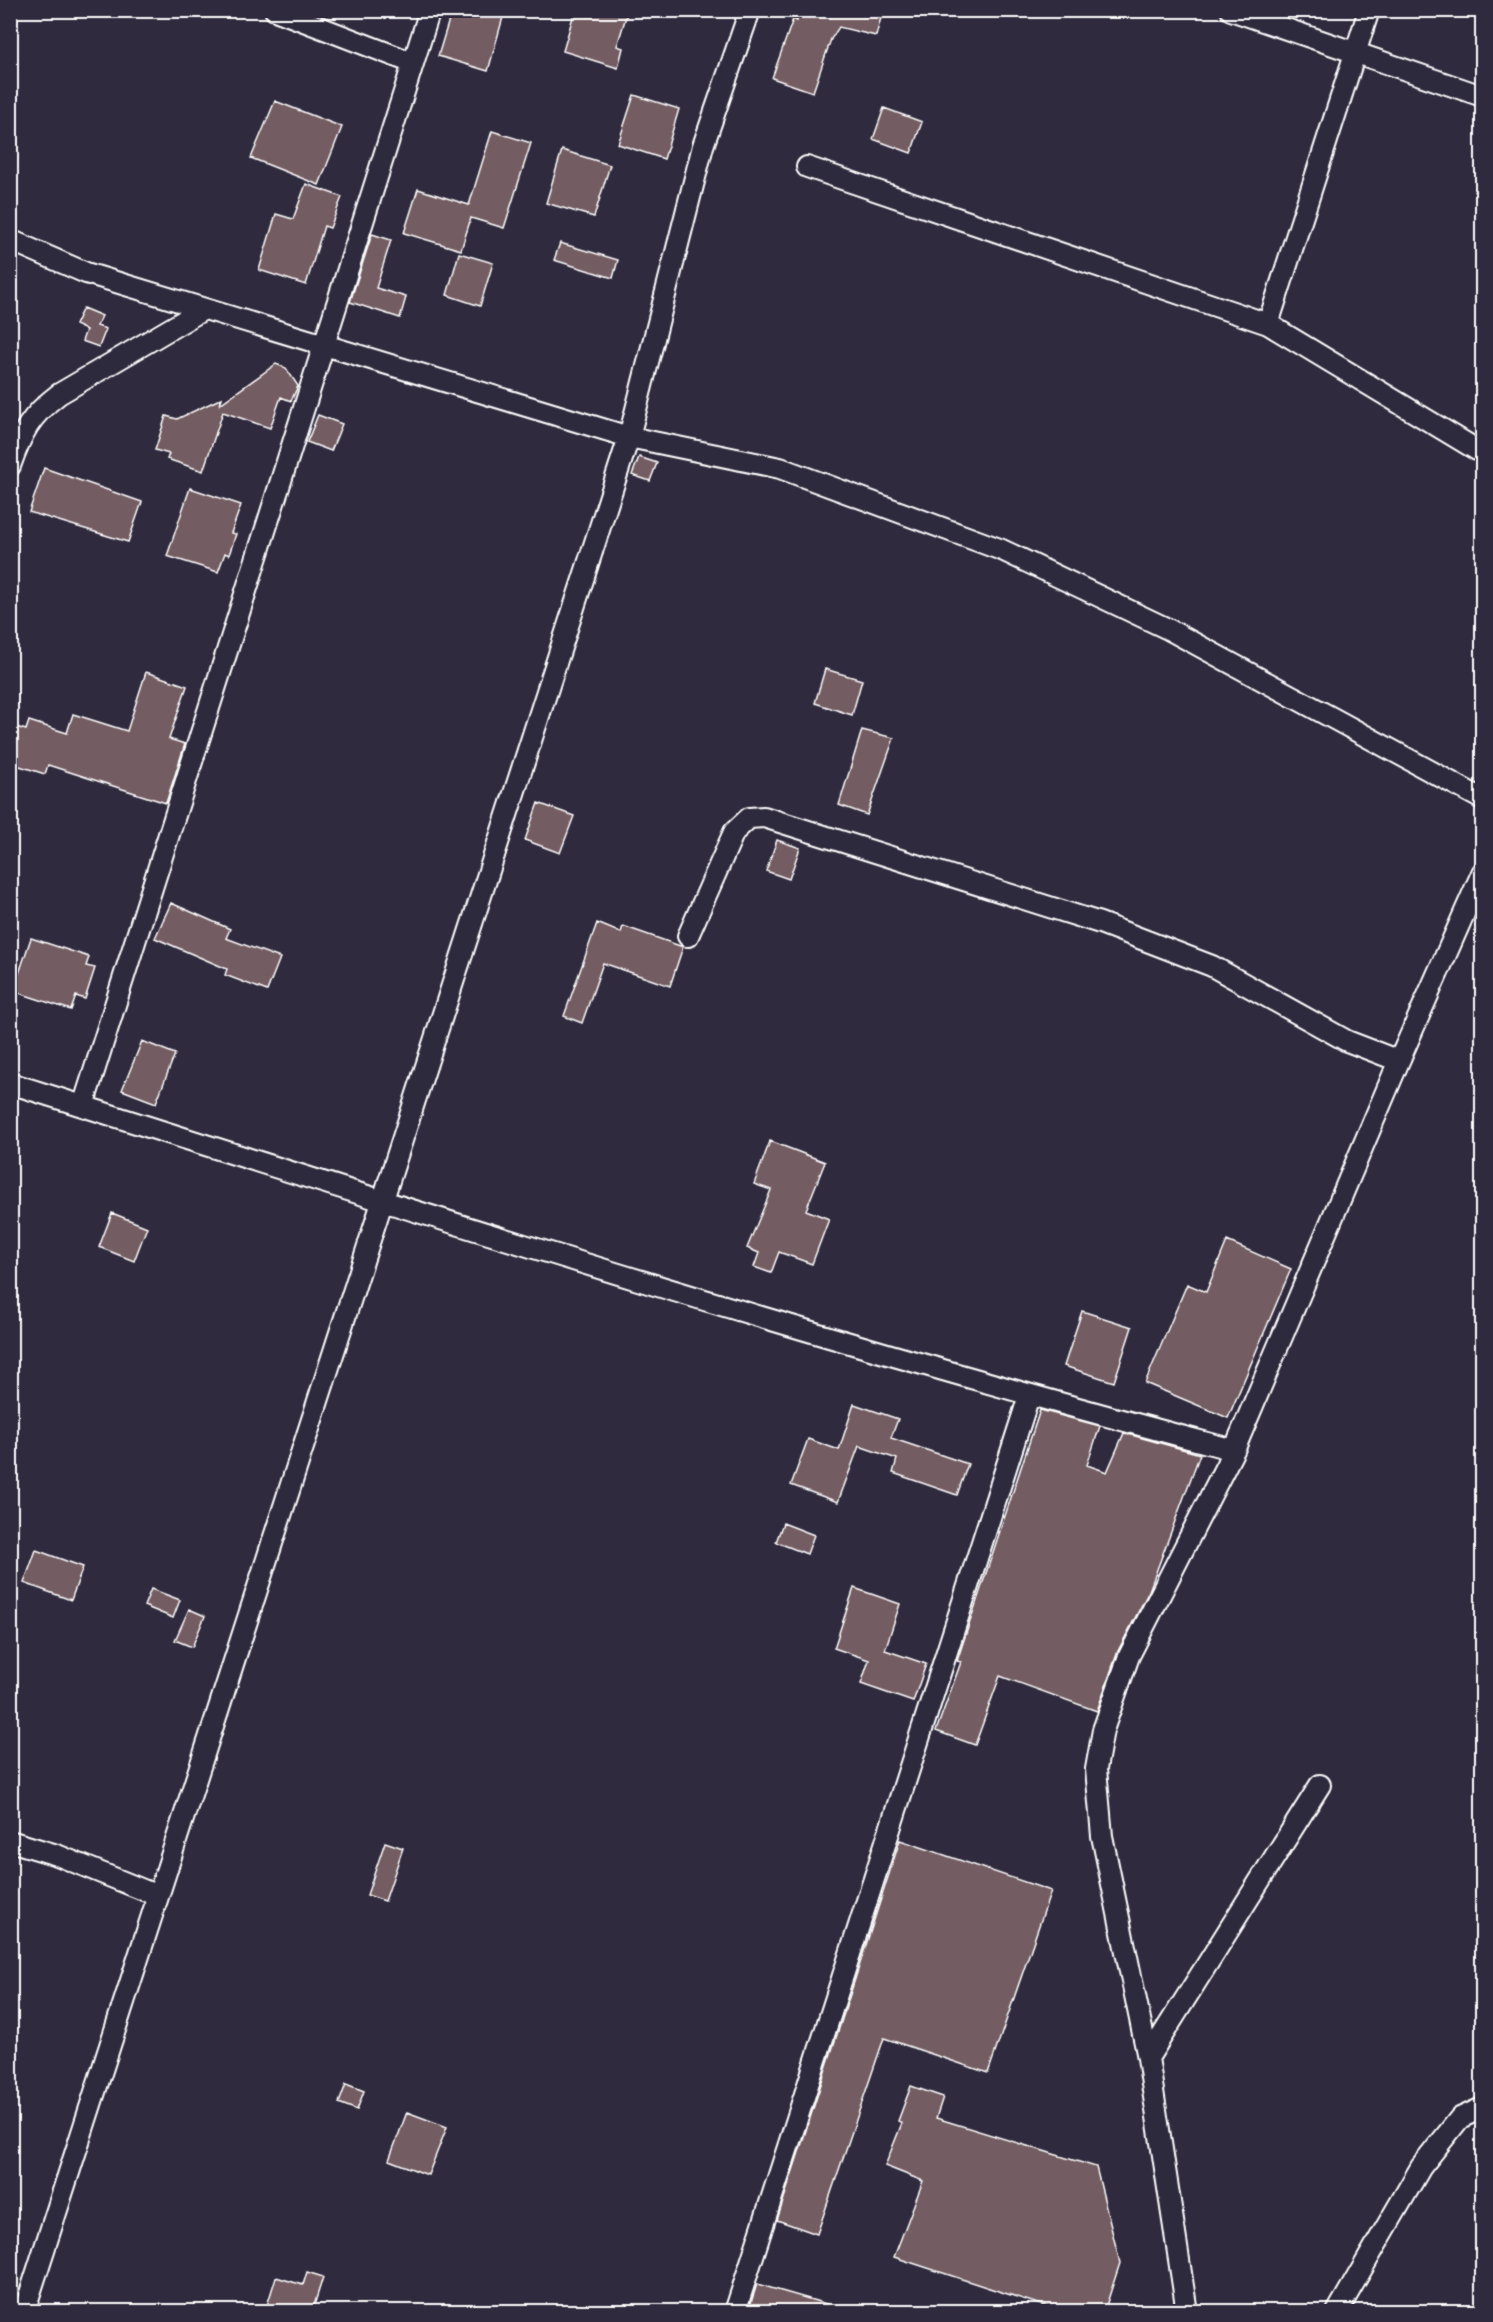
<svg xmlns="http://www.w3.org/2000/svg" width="1493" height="2322" viewBox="0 0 1493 2322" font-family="'Indie Flower',sans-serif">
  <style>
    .building { fill: #735c62; stroke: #fff; stroke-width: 1.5 }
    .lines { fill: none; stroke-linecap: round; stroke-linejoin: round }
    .minor-casing { stroke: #fff; stroke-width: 24 }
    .minor { stroke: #2f2a3d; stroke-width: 20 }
  </style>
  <rect width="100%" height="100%" fill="#2f2a3d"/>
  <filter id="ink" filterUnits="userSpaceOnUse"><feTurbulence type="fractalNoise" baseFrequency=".0167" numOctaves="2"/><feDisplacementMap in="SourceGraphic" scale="12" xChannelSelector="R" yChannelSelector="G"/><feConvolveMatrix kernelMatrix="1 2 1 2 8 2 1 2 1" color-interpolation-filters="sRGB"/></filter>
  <g filter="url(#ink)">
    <path class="building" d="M452,10H505L488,71L438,56Z
      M575,10H628L617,46L623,48L618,68L563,51Z
      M798,10H868L882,14L876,36L839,27L831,39L813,92L772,78L793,19L797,21Z
      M634,95L679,109L664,159L618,144Z
      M275,101L342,127L319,185L251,158Z
      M884,108L922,122L911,153L873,139Z
      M492,131L531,143L504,228L471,218L461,250L404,233L418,189L469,205Z
      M562,150L610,165L594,217L546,203Z
      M306,184L342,197L330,228L324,226L306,285L259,270L276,214L293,219Z
      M372,234L391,240L376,288L406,297L400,318L350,302Z
      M560,243L618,260L613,278L554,260Z
      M459,253L493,263L480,306L447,295Z
      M83,308L102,316L97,326L106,329L99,347L82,341L86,330L75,325Z
      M276,364L286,368L298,386L291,401L281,397L270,428L223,412L203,471L167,459L169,454L155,450L166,416L177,419L222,398L220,404Z
      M318,415L342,424L331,451L307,442Z
      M639,457L657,463L650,481L632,475Z
      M44,468L142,502L128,542L29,512Z
      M190,488L241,505L231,533L236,534L229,555L225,553L218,572L167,556Z
      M825,669L862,680L852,715L815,703Z
      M146,672L187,686L169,739L185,744L166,803L48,765L45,774L10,763V725L26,730L29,721L67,733L73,714L127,731Z
      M862,730L894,738L867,815L839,805Z
      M538,803L574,816L560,853L525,840Z
      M777,840L800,848L789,879L766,871Z
      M171,903L230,929L226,938L280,958L267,991L225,975L227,969L155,938Z
      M597,923L621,933L623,926L683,947L670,986L603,963L582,1023L564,1016Z
      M31,938L89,957L86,966L95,968L85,999L76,996L71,1010L13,991Z
      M142,1041L175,1054L156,1103L122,1090Z
      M770,1141L825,1162L806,1210L829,1219L812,1264L779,1252L771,1273L754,1267L759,1253L747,1248L771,1190L754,1184Z
      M112,1213L147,1227L134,1261L99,1247Z
      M1227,1241L1291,1269L1228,1418L1145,1383L1187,1284L1206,1292Z
      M1082,1311L1132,1327L1114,1382L1064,1366Z
      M854,1404L898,1419L891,1438L968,1464L957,1495L893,1473L897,1459L859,1446L838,1502L791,1485L808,1439L839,1450Z
      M1040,1410L1100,1426L1087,1465L1107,1472L1124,1433L1200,1454L1149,1591L1118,1651L1097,1711L1000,1676L975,1745L936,1731L961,1662L957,1661Z
      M783,1523L814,1535L807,1554L776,1542Z
      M36,1550L83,1567L71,1600L24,1583Z
      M854,1588L900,1604L885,1650L926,1664L913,1702L861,1684L869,1660L834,1648Z
      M151,1589L180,1600L173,1618L144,1606Z
      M189,1609L205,1616L192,1647L175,1640Z
      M900,1840L1051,1891L988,2073L884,2038L817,2234L777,2220Z
      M385,1842L403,1848L385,1901L367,1895Z
      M346,2084L364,2091L357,2110L339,2103Z
      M911,2086L943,2097L936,2118L1096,2167L1120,2263L1104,2312H1063L894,2257L923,2181L885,2166L902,2123L898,2121Z
      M407,2112L447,2127L428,2175L389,2160Z
      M307,2272L323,2277L312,2312H265L276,2277L303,2285Z
      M757,2284L837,2307L836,2312H748Z"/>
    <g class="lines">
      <g class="minor-casing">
        <path id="minor" d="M275,10L413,63
          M1231,10L1482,96
          M807,167L1268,324L1482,453
          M10,240L86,273L629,437L780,468L1002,550L1168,629L1482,799
          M1268,324L1369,10
          M10,466C22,432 30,416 59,394L204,309
          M688,936L734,832L749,818L764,817L1100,923L1212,966L1347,1041L1399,1061
          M10,1083C416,1212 822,1342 1234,1450
          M83,1106L430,10
          M10,1841L57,1855L158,1896
          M1148,2058L1320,1785
          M24,2312L629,437L703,146L750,10
          M735,2312L1029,1396
          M1187,2312L1148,2058L1102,1836L1096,1769L1103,1730L1129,1656L1234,1450L1399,1061L1482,873
          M1337,2312L1421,2167L1460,2118L1482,2108"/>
      </g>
      <use href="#minor" class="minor"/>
    </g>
  </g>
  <rect width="1493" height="2322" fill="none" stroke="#2f2a3d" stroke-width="36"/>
  <rect x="18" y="18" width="1457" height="2286" fill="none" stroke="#fff" stroke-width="2" filter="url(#ink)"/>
</svg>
